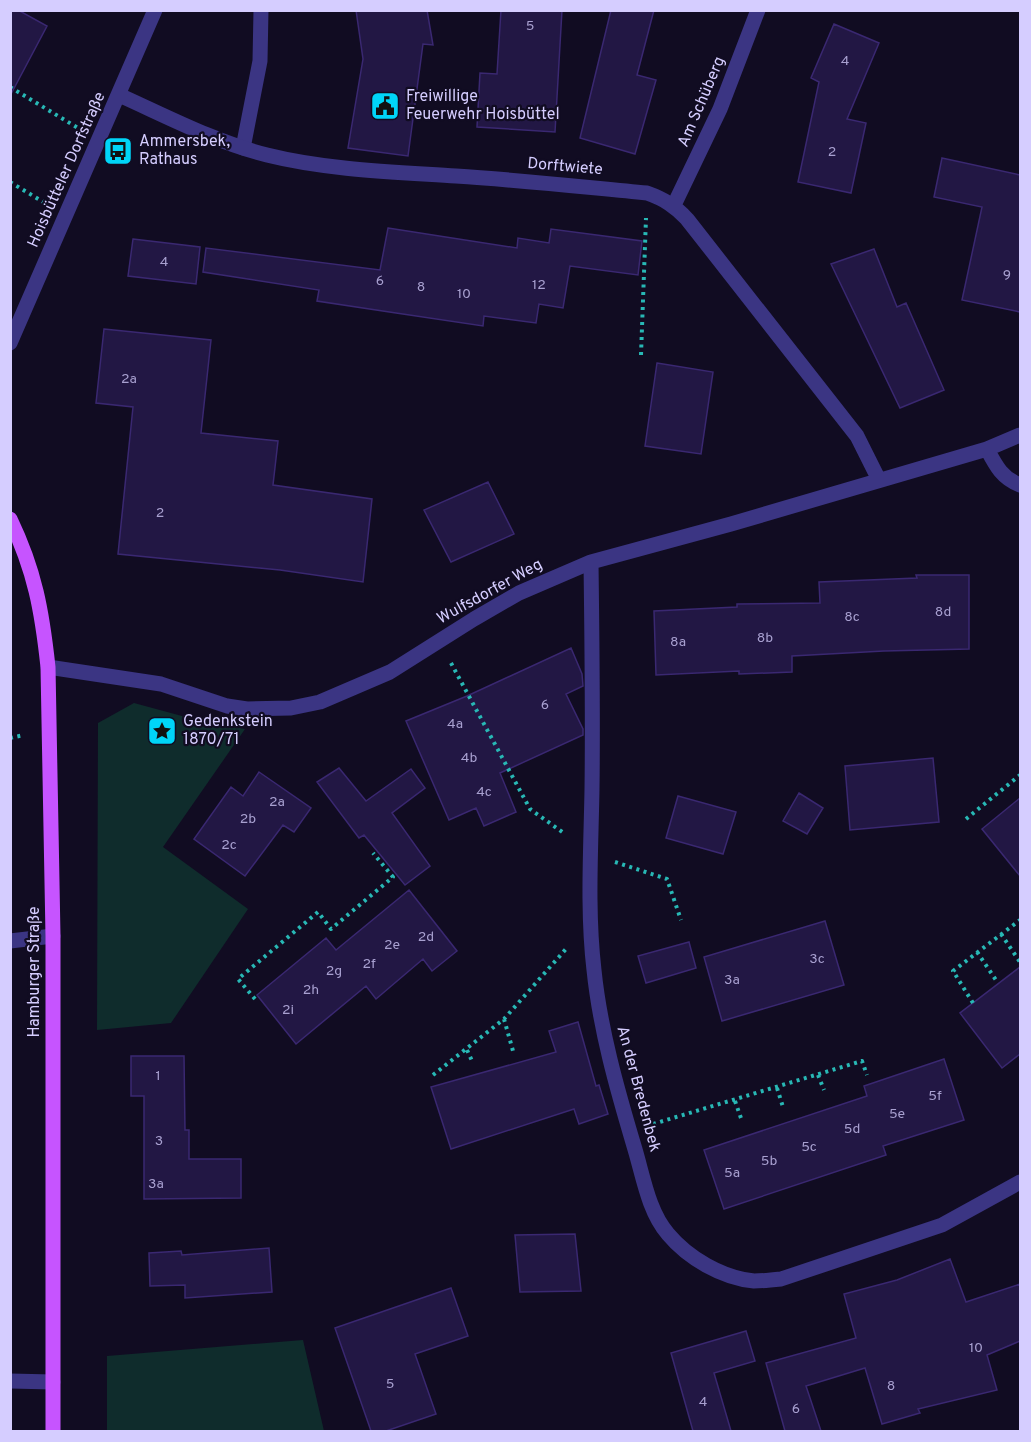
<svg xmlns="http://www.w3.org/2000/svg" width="1031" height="1442" viewBox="0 0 1031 1442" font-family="Overpass,sans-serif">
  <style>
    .green { fill: #0f2c2c }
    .building { fill: #221744; stroke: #3a2871; stroke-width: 1.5 }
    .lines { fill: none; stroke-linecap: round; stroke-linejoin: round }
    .path { stroke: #28b8b5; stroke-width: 4; stroke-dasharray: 3 4.5; stroke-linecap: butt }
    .lane { stroke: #3b3583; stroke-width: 15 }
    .street { stroke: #3b3583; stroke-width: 15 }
    .primary { stroke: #c654ff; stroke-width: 15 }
    .labels { text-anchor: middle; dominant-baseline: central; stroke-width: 4.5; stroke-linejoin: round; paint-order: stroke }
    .number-label { font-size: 14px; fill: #a8a0d0 }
    .poi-label { font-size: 16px; fill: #d5cdff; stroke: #110c22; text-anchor: start }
    .street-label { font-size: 16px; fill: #d5cdff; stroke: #110c22 }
  </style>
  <rect width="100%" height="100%" fill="#110c22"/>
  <path class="green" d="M134,703L193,719L245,729L163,847L248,909L171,1023L97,1030L98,723Z
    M303,1340L324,1431H107V1356Z"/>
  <path class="building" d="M10,10H18L47,26L10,96Z
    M356,10H427L433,45L423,44L408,156L348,148L363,59Z
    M501,10H562L555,132L477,127L480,73L497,74Z
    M611,10H654L637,75L656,80L635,154L580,138Z
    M834,24L879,43L847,119L866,123L851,193L798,182L819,82L811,78Z
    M942,158L1020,175V312L962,300L982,207L934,197Z
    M388,228L517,248L518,238L549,243L551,229L642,241L638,275L570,266L563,308L539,304L536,323L484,316L483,326L396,313L317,301L319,290L203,272L206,248L380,270Z
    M133,239L200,247L196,284L128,276Z
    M874,249L897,307L906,303L944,390L900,408L831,264Z
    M104,329L211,340L201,433L278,441L273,485L372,499L363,582L280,570L118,554L133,407L96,403Z
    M657,363L713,372L701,454L645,446Z
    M488,482L514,534L451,562L424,510Z
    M916,575H969V649L884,651L792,656V672L739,674V671L656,675L654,611L737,607V604L820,603L819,582L917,578Z
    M571,648L582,674L583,686L566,694L583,729V735L500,773L516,812L484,826L476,808L449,820L406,721L467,696Z
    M933,758L939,822L850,830L845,766Z
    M339,768L366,801L411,769L425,788L392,813L430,866L405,885L364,835L359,838L317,782Z
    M259,772L311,808L294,832L283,825L245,876L194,839L231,787L243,796Z
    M799,793L823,808L807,834L783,821Z
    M678,796L736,812L723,854L666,838Z
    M1020,798V876L982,829Z
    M409,890L457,951L432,971L423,959L376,999L366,986L296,1044L257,995L326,938L336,950Z
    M825,921L844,985L722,1021L704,957Z
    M689,942L696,968L646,983L638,956Z
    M1020,967V1054L1002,1068L960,1013Z
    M578,1022L596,1086L599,1085L608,1114L579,1124L574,1109L451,1149L431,1087L556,1052L549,1031Z
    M131,1056H184L185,1130H189V1159H241V1198L144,1199V1096H131Z
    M944,1059L964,1120L883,1146L886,1155L724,1209L704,1150L867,1096L864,1086Z
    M575,1234L581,1291L520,1292L515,1235Z
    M269,1248L272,1292L185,1298V1285L150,1286L149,1253L181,1251L182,1255Z
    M950,1259L966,1302L1020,1284V1341L987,1355L997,1390L918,1409L920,1413L882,1424L865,1368L806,1386L821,1431H785L766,1363L856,1338L844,1294L897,1280Z
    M451,1288L468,1336L415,1354L436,1414L386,1431H371L335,1328Z
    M746,1331L755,1361L714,1373L731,1431H693L671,1353Z"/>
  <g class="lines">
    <path class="path" d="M10,87L78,128
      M10,182L45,203
      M641,355L646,218
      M451,663L530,809L565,834
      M10,738L24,735
      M966,819L1020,775
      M615,862L667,879L681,920
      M1001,934L1020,962
      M977,952L998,983
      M255,999L238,979L318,912L331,929L393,877L373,853
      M973,1003L953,971L1020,920
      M504,1019L513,1051
      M467,1050L473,1063
      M433,1075L504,1019L566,949
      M818,1075L824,1090
      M777,1088L783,1107
      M735,1101L742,1121
      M653,1124L862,1061L867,1075"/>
    <path class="lane" d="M243,148L260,61L261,10
      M10,941L53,936"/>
    <path class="street" d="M119,95C168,117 215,142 267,155C327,170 395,172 456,176C520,180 583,187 647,193C664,199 675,206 687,219L857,436L879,480
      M674,205L720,109L758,10
      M10,343L155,10
      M987,449C996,466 1002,478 1020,485
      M591,562C592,638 593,713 592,789C591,849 587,910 594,970C600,1029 617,1089 634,1146C643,1175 648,1211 668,1234C688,1258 722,1278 754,1281C762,1281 772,1280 781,1279L942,1225L1020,1182
      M48,667L161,684L227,706L247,709L291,708L320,702L390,672L474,619L519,593L591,562L731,524L987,449L1020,435
      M10,1381L53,1382"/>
    <path class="primary" d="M10,519C35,571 42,611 48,667L53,936V1432"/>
  </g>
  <defs>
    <g id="civic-square" transform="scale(1.5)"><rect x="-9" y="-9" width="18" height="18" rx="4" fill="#00d5f8" stroke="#110c22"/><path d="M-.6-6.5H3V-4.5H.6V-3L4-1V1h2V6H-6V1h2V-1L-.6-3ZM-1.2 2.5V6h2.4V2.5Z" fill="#111"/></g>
    <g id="bus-square" transform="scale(1.5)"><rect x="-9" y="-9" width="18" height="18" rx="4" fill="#00d5f8" stroke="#110c22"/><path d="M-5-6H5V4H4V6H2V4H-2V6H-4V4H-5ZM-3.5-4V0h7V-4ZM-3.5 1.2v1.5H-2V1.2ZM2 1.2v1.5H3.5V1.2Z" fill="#111"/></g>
    <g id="sight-square" transform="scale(1.5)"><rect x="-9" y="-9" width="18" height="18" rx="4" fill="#00d5f8" stroke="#110c22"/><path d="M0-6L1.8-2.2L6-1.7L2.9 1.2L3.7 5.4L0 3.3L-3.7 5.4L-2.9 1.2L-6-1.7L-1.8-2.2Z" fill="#111"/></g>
  </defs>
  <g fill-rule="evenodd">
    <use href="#civic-square" x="385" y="106"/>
    <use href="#bus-square" x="118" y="151"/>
    <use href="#sight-square" x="162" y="731"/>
  </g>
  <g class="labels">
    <g class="number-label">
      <text x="530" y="26">5</text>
      <text x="845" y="61">4</text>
      <text x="832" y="152">2</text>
      <text x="164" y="262">4</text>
      <text x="1007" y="275">9</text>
      <text x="380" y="281">6</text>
      <text x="539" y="285">12</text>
      <text x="421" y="287">8</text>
      <text x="464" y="294">10</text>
      <text x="129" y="379">2a</text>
      <text x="160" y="513">2</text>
      <text x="943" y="612">8d</text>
      <text x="852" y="617">8c</text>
      <text x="765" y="638">8b</text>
      <text x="678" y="642">8a</text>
      <text x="545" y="705">6</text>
      <text x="455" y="724">4a</text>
      <text x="469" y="758">4b</text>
      <text x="484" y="792">4c</text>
      <text x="277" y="802">2a</text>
      <text x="248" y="819">2b</text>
      <text x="229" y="845">2c</text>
      <text x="426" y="937">2d</text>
      <text x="392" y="945">2e</text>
      <text x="817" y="959">3c</text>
      <text x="369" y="964">2f</text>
      <text x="334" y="971">2g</text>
      <text x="732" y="980">3a</text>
      <text x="311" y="990">2h</text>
      <text x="288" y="1010">2i</text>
      <text x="158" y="1076">1</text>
      <text x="935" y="1096">5f</text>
      <text x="897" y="1114">5e</text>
      <text x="852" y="1129">5d</text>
      <text x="159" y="1141">3</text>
      <text x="809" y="1147">5c</text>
      <text x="769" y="1161">5b</text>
      <text x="732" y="1173">5a</text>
      <text x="156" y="1184">3a</text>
      <text x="976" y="1348">10</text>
      <text x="390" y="1384">5</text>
      <text x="891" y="1386">8</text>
      <text x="703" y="1402">4</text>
      <text x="796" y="1409">6</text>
    </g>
    <g class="poi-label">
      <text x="406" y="97">Freiwillige<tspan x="406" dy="18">Feuerwehr Hoisbüttel</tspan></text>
      <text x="139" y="142">Ammersbek,<tspan x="139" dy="18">Rathaus</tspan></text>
      <text x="183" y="722">Gedenkstein<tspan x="183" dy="18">1870/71</tspan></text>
    </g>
    <g class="street-label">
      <text transform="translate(702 102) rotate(-67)">Am Schüberg</text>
      <text transform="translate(565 167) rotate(5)">Dorftwiete</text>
      <text transform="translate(67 170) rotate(-66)">Hoisbütteler Dorfstraße</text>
      <text transform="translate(490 592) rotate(-29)">Wulfsdorfer Weg</text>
      <text transform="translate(35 972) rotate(-90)">Hamburger Straße</text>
      <text transform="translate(638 1089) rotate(75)">An der Bredenbek</text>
    </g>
  </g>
  <rect width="1031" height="1442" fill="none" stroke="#d5cdff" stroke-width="24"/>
</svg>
